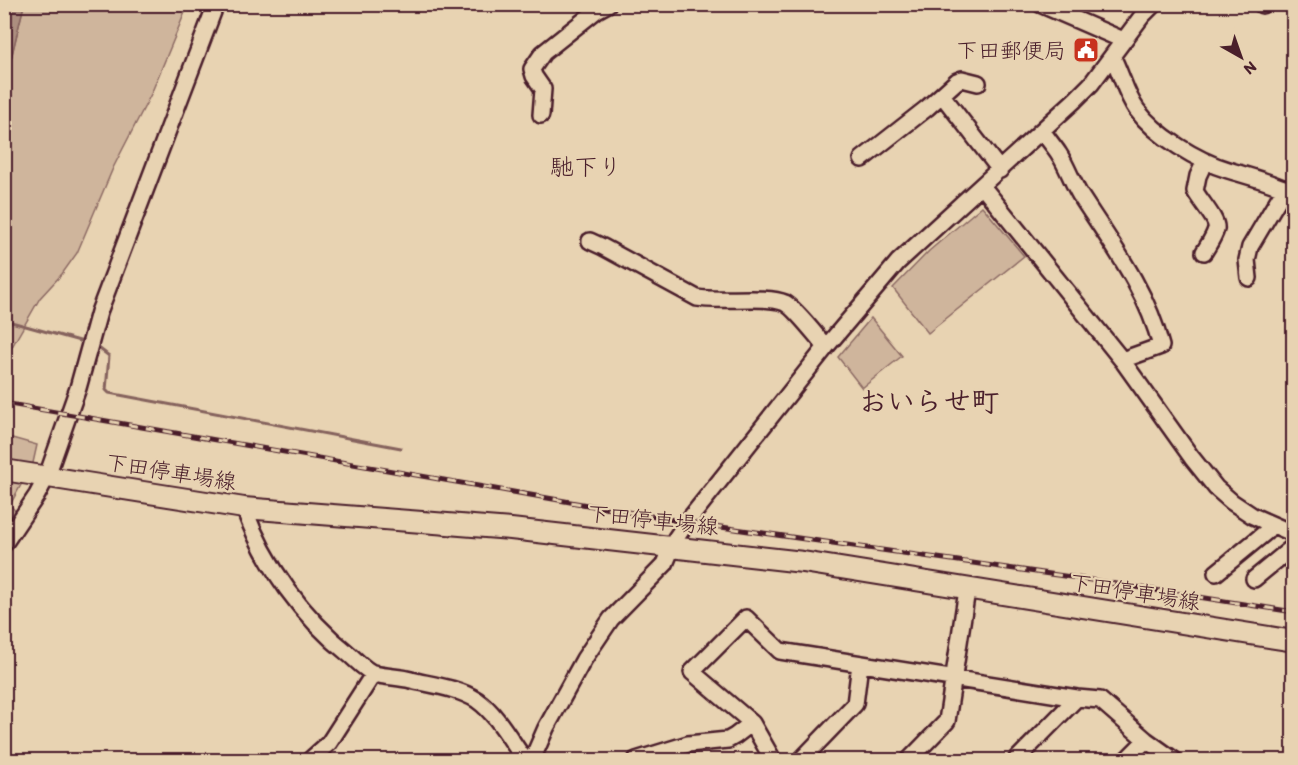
<svg xmlns="http://www.w3.org/2000/svg" width="1298" height="765" viewBox="0 0 1298 765" font-family="Itim,'Klee One',sans-serif">
  <style>
    .green { fill: #cfb59c; stroke: #8c6a64; stroke-width: 1.5 }
    .water { fill: #ac8e7f; stroke: #85625d; stroke-width: 1.5 }
    .lines { fill: none; stroke-linecap: round; stroke-linejoin: round }
    .stream { stroke: #85625d; stroke-width: 3 }
    .minor-casing { stroke: #4a1f2b; stroke-width: 20 }
    .major-casing { stroke: #4a1f2b; stroke-width: 24 }
    .minor { stroke: #e8d3b2; stroke-width: 15 }
    .major { stroke: #e8d3b2; stroke-width: 20 }
    .rail-casing { stroke: #4a1f2b; stroke-width: 5 }
    .rail { stroke: #e8d3b2; stroke-width: 3; stroke-dasharray: 9; stroke-linecap: butt }
    .labels { text-anchor: middle; dominant-baseline: central; stroke-width: 4.5; stroke-linejoin: round; paint-order: stroke }
    .poi-label { font-size: 22px; fill: #4a1f2b; stroke: #e8d3b2; text-anchor: end }
    .street-label { font-size: 22px; fill: #4a1f2b; stroke: #e8d3b2 }
    .neighbourhood-label { font-size: 24px; fill: #4a1f2b; stroke: #e8d3b2 }
    .district-label { font-size: 28px; font-weight: bold; fill: #4a1f2b; stroke: #e8d3b2 }
  </style>
  <rect width="100%" height="100%" fill="#e8d3b2"/>
  <filter id="ink" filterUnits="userSpaceOnUse"><feTurbulence type="fractalNoise" baseFrequency=".0167" numOctaves="2"/><feDisplacementMap in="SourceGraphic" scale="12" xChannelSelector="R" yChannelSelector="G"/><feConvolveMatrix kernelMatrix="1 2 1 2 8 2 1 2 1" color-interpolation-filters="sRGB"/></filter>
  <g filter="url(#ink)">
    <path class="green" d="M24,5H188L151,94L113,168L77,253L62,274L40,298L5,359V83Z
      M982,206L1024,256L928,333L893,288L929,251Z
      M871,318L902,356L862,388L838,357Z
      M5,436L37,445L33,463L10,505L18,514L5,532Z"/>
    <path class="water" d="M5,4L24,5L5,83L4,5Z"/>
    <g class="lines">
      <path class="stream" d="M4,320L87,343
        M96,346L109,356L106,390L109,393L401,448"/>
      <g class="minor-casing">
        <path id="minor" d="M1040,4L1123,40
          M1262,4V5
          M1112,56C1121,73 1126,95 1137,110C1156,136 1198,161 1228,170C1251,177 1272,182 1294,193
          M942,95L1000,170
          M541,115L543,89L534,76L532,69L543,53L597,10L608,4
          M1043,131C1047,139 1054,146 1059,154C1067,166 1072,182 1080,195C1111,243 1147,290 1161,346L1122,360
          M862,159L927,108L957,81L962,79L978,83
          M982,186L1122,360L1192,458L1216,488L1232,502L1253,516L1294,534
          M590,241L603,247L697,298C720,302 767,295 785,303C795,308 818,338 826,347
          M1204,252C1208,245 1214,237 1216,229C1218,220 1200,201 1195,191L1198,176L1205,161
          M1249,278L1247,260L1250,247L1285,188
          M244,508C265,565 302,617 350,655C357,661 366,671 375,674C386,677 400,677 411,680C432,685 458,688 477,700C497,714 511,741 525,760
          M4,544L37,495L47,476L78,388L99,312L216,4
          M1216,573L1266,532L1271,525
          M1254,579L1294,546
          M310,760L329,743L374,673
          M532,760L546,728L584,659L611,619L665,564L676,538L687,522L826,347L898,262L1075,100L1091,84L1142,16L1154,4
          M636,760L688,744L728,740L735,736L752,723
          M773,760L752,723L692,672L746,618L780,651L1077,698L1100,700L1146,740L1174,760
          M801,760L855,704L860,664
          M909,760L947,721L967,590
          M1016,760L1077,698
          M1126,760L1146,740"/>
      </g>
      <g class="major-casing">
        <path id="major" d="M4,470L244,508L511,529L803,562L1294,641"/>
      </g>
      <use href="#minor" class="minor"/>
      <use href="#major" class="major"/>
      <g class="rail-casing">
        <path id="rail" d="M4,403L679,521L1078,578L1294,612"/>
      </g>
      <use href="#rail" class="rail"/>
    </g>
  </g>
  <defs>
    <g id="civic-square" transform="scale(1.35)"><rect x="-9" y="-9" width="18" height="18" rx="4" fill="#c8321e" stroke="#e8d3b2"/><path d="M-.6-6.5H3V-4.5H.6V-3L4-1V1h2V6H-6V1h2V-1L-.6-3ZM-1.2 2.5V6h2.4V2.5Z" fill="#fff"/></g>
  </defs>
  <g fill-rule="evenodd">
    <use href="#civic-square" x="1086" y="50"/>
  </g>
  <g class="labels">
    <g class="poi-label">
      <text x="1066" y="50">下田郵便局</text>
    </g>
    <g class="street-label">
      <text transform="translate(171 472) rotate(9)">下田停車場線</text>
      <text transform="translate(653 520) rotate(6)">下田停車場線</text>
      <text transform="translate(1135 592) rotate(9)">下田停車場線</text>
    </g>
    <g class="neighbourhood-label">
      <text x="586" y="166">馳下り</text>
    </g>
    <g class="district-label">
      <text x="929" y="401">おいらせ町</text>
    </g>
  </g>
  <rect width="1298" height="765" fill="none" stroke="#e8d3b2" stroke-width="24"/>
  <rect x="12" y="12" width="1274" height="741" fill="none" stroke="#4a1f2b" stroke-width="2" filter="url(#ink)"/>
  <g transform="translate(1241 57) rotate(140)" stroke="#e8d3b2" stroke-width="4.5" paint-order="stroke">
  <path d="M0-4.5L10 22L0 15L-10 22Z" fill="#4a1f2b"/>
  <text y="-9" font-size="16" font-weight="bold" text-anchor="middle" fill="#4a1f2b">N</text>
  </g>
</svg>
